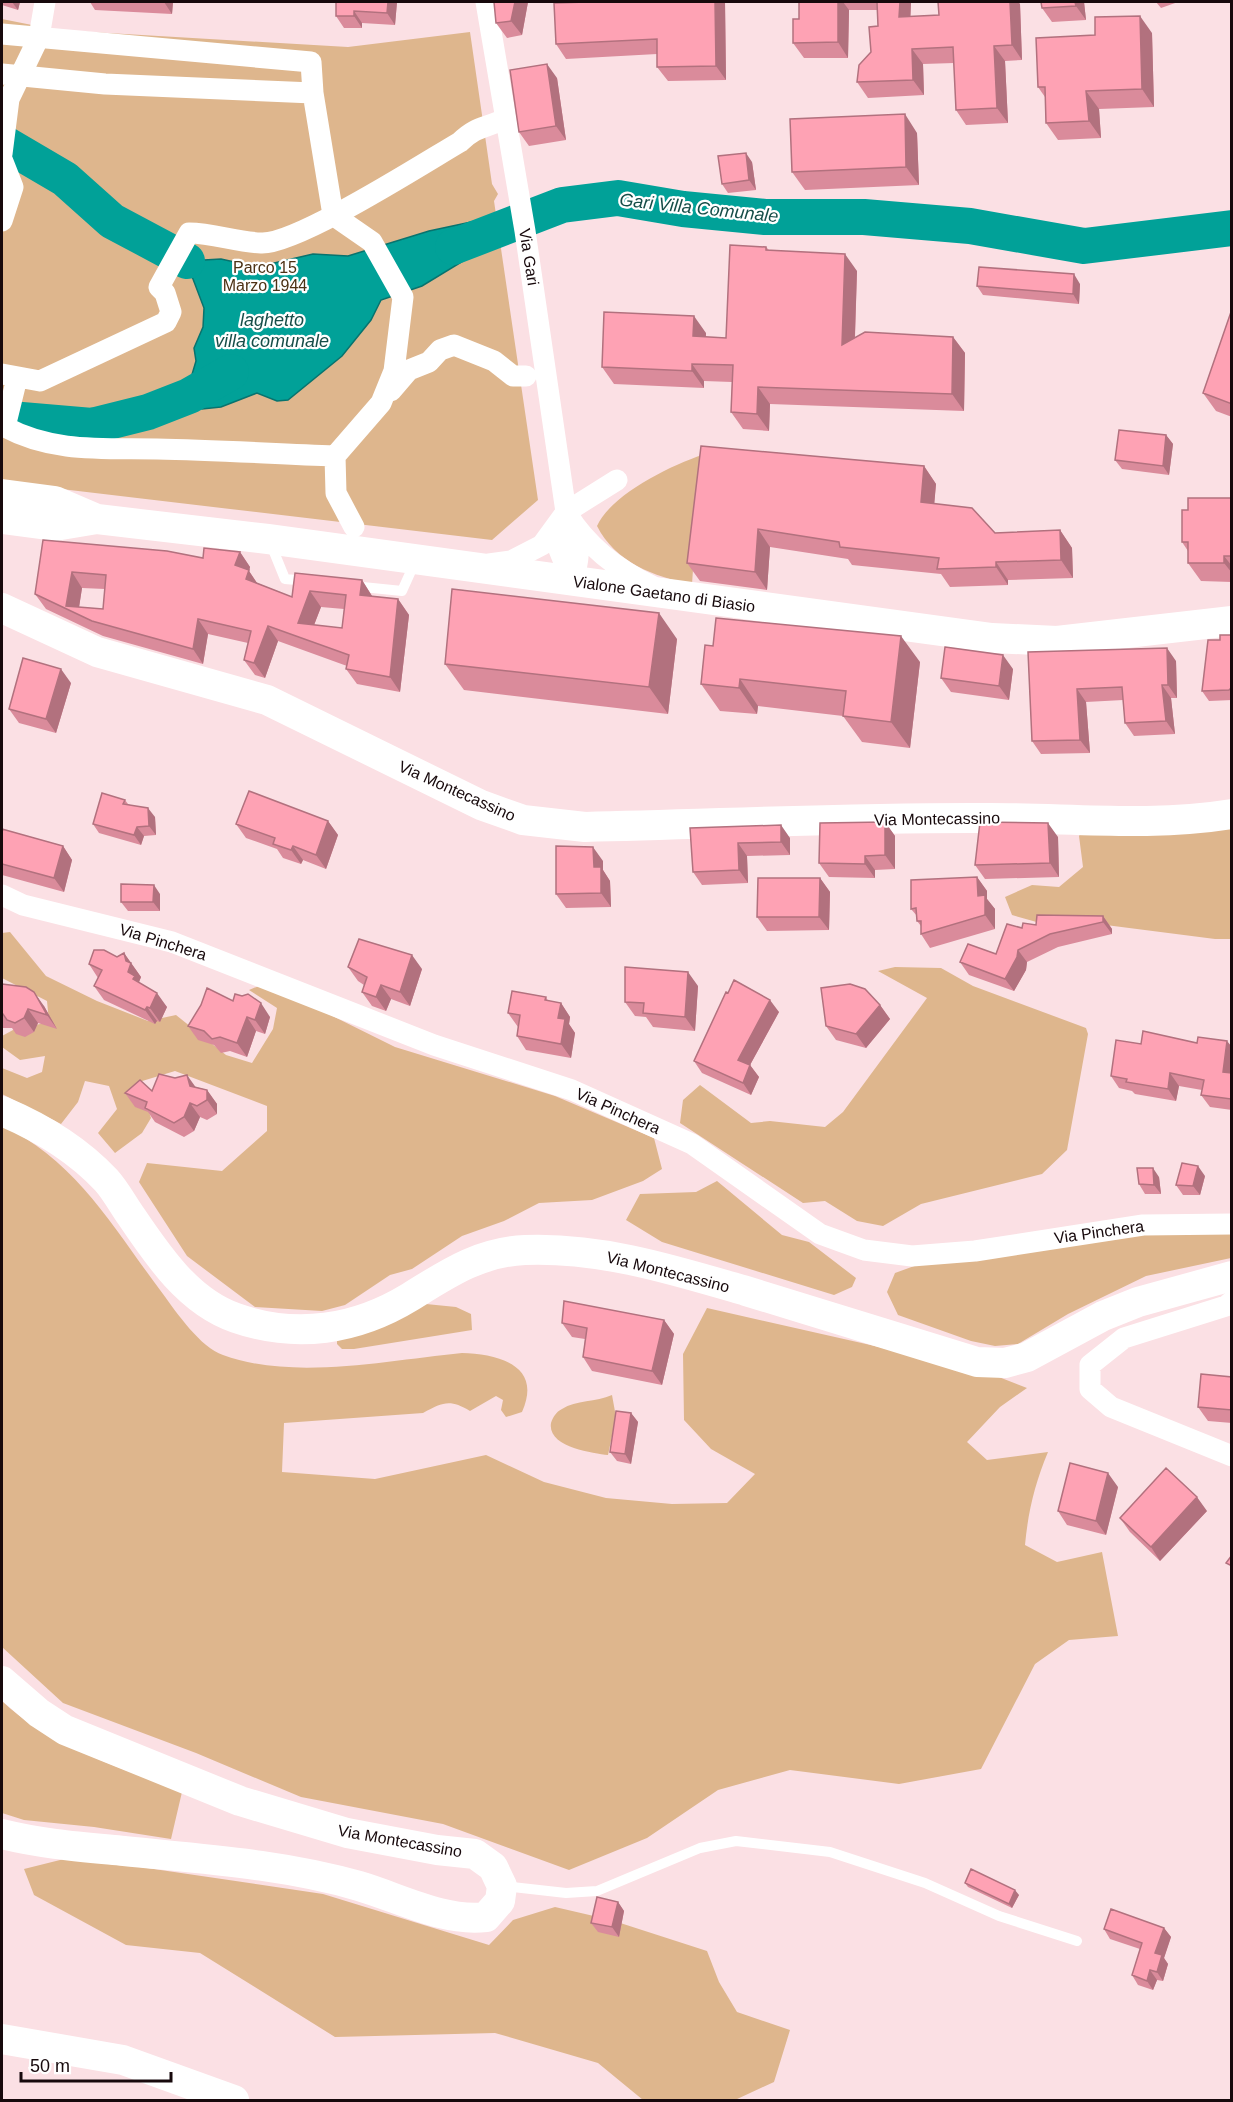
<svg xmlns="http://www.w3.org/2000/svg" width="1233" height="2102" viewBox="0 0 1233 2102" font-family="Arial,sans-serif">
  <style>
    .green { fill: #deb68d }
    .water { fill: #01a198; stroke: #08736e; stroke-width: 1.5 }
    .lines { fill: none; stroke-linecap: round; stroke-linejoin: round }
    .river { stroke: #01a198; stroke-width: 36 }
    .lane { stroke: #fff; stroke-width: 10 }
    .street { stroke: #fff; stroke-width: 21 }
    .secondary { stroke: #fff; stroke-width: 30 }
    .wall { fill: #da8b9b; fill-rule: evenodd }
    .shaded-wall { fill: #b2717e }
    .building { fill: #fea2b4; stroke: #b2717e; stroke-width: 1.5; fill-rule: evenodd }
    .labels { text-anchor: middle; dominant-baseline: central; stroke-width: 4.5; stroke-linejoin: round; paint-order: stroke }
    .street-label { font-size: 16px; fill: #17090c; stroke: #fff }
    .park-label { font-size: 16px; fill: #4c3215; stroke: #fff }
    .water-label { font-size: 18px; font-style: italic; fill: #174e49; stroke: #fff }
  </style>
  <rect width="100%" height="100%" fill="#fbe0e4"/>
  <path class="green" d="M2,19L57,30L348,47L470,32L492,184L498,194L494,201L538,500L492,540L2,482Z
    M708,453L695,541L692,584C654,577 615,562 597,526C611,494 675,463 708,453Z
    M1088,820H1231V939H1215L1098,924L1058,928L1012,915L1005,897L1032,885L1059,887L1083,867L1079,836Z
    M10,932L46,976L97,1001L148,1021L176,1015L226,1055L252,1063L273,1029L277,1008L249,990L266,983L395,1047L555,1096L654,1138L662,1169L643,1181L592,1200L539,1203L504,1221L462,1236L412,1269L390,1275L345,1305L322,1311L255,1307L187,1256L139,1182L147,1163L222,1171L267,1131V1106L175,1071L139,1082L151,1118L142,1133L115,1153L98,1133L117,1109L109,1086L85,1081L78,1102L61,1124L2,1094V1068L27,1078L42,1072L45,1056L20,1060L2,1047V1036L13,1030L49,1022L47,1001L2,978V933Z
    M895,967L941,968L973,986L1086,1028L1088,1034L1067,1150L1042,1174L921,1204L883,1226L857,1221L825,1201L803,1203L680,1123L683,1100L700,1085L751,1123L770,1121L825,1127L843,1112L927,998L878,971Z
    M2,1126C76,1159 116,1232 163,1294C176,1312 201,1348 223,1355C293,1381 389,1360 462,1353C498,1354 543,1365 522,1412L506,1417L501,1410L503,1400L496,1396L470,1411C450,1399 443,1402 423,1413L284,1423L282,1472L375,1479L486,1455L544,1482L606,1498L672,1504L727,1503L755,1474L711,1449L684,1420L683,1354L707,1308L981,1370L1027,1388L1000,1407L967,1442L987,1460L1048,1452C1035,1483 1028,1512 1025,1545L1057,1562L1102,1552L1118,1636L1069,1640L1035,1664L981,1769L899,1784L790,1770L718,1790L647,1838L569,1870L443,1824L301,1797L196,1753L63,1703L2,1647Z
    M717,1181L782,1235L809,1242L856,1278L852,1287L834,1295L662,1242L626,1220L640,1194L696,1192Z
    M1165,1227L1231,1228V1258L1146,1276L1068,1314L1018,1344L995,1346L971,1341L898,1315L887,1292L895,1273L928,1261Z
    M426,1304L456,1307L471,1314L472,1330L354,1349H342L337,1344V1339Z
    M612,1395L616,1417L608,1455C593,1453 547,1447 551,1423C553,1417 556,1412 562,1409C576,1400 596,1402 612,1395Z
    M2,1701C50,1747 121,1767 182,1792L171,1839L94,1827L24,1820L2,1813Z
    M72,1857L323,1894L489,1945L513,1920L555,1907L611,1920L707,1951L719,1982L737,2012L790,2030L774,2082L735,2100H643L598,2063L495,2033L335,2037L200,1953L126,1945L34,1895L24,1869Z"/>
  <path class="water" d="M485,219L493,221L499,229L496,241L422,286L381,300L371,320L342,356L288,400L277,401L257,393L221,407L202,409L189,396L188,388L196,361L194,348L203,327L204,308L193,279L185,265L187,261L221,259L257,267L313,254L348,256L429,231Z"/>
  <g class="lines">
    <path class="river" d="M2,142L65,179L112,221L187,261
      M453,247L562,205L618,198L683,209L765,217H864L970,226L1084,246L1232,228
      M2,415L10,419L92,426L148,412L189,396L231,372"/>
    <path class="lane" d="M270,542L285,579L308,581
      M353,586L402,591L416,560
      M503,1886L566,1893L597,1891L700,1848L736,1841L830,1852L925,1883L999,1916L1077,1941"/>
    <path class="street" d="M486,2L525,231L566,512C586,545 618,570 652,586
      M2,34L311,62L313,93L333,215L372,242L403,297L394,371L381,403L335,456
      M2,74L105,84L313,93
      M2,154L9,99L39,37L45,2
      M2,159L13,187L2,221
      M2,374L40,381L166,322L171,312L165,293L159,287L189,233C213,233 236,242 261,243C296,245 424,163 460,142C477,125 486,129 506,118
      M17,378L5,427C53,453 104,448 157,449C216,450 276,454 335,456L336,493L354,527
      M391,391L409,370L429,362L440,350L454,345L494,361L513,376H526
      M563,521L558,547L572,582
      M489,564L511,561L542,545L566,512L617,480
      M572,582C580,560 580,547 574,525
      M2,895L23,905L172,942L434,1045L572,1090L692,1144L820,1234L864,1250L912,1256L975,1251L1143,1225L1232,1224
      M1232,1301L1226,1306L1124,1338L1090,1365V1389L1111,1407L1232,1456"/>
    <path class="secondary" d="M2,494L55,501L97,519
      M2,519L55,526L97,519L268,539L992,638L1057,641L1232,621
      M2,608L97,652L267,700L481,805L523,820L585,827C720,824 855,817 990,818C1071,818 1152,827 1232,814
      M2,1111C40,1127 77,1149 106,1180C116,1191 123,1205 131,1216C158,1256 189,1302 236,1318C296,1339 356,1330 410,1297C447,1274 479,1252 525,1250C601,1247 674,1270 746,1291C823,1314 900,1338 977,1362L1005,1363L1027,1357L1103,1316L1138,1302L1232,1276
      M2,1681L39,1713L65,1730L240,1801L347,1833L437,1850L475,1854L493,1867L502,1886L500,1901L486,1917C443,1922 400,1898 359,1886C283,1864 202,1859 124,1851C83,1847 42,1844 2,1834
      M2,2039L123,2060L234,2100"/>
  </g>
  <path class="wall" d="M2,2H20L18,10L2,5Z
    M90,2H173L172,14L95,10Z
    M336,2H397L395,25L362,23V28H344L336,16Z
    M528,2L522,35L507,38L496,23Z
    M587,2H725L726,80L668,81L657,67V54L566,59L556,44Z
    M799,2H911L910,17L939,15L938,2H1018L1020,4L1022,60L1005,61L1008,123L966,125L956,110L954,63L923,64L924,95L868,98L857,82L871,52L878,26L877,10H849L848,58H804L793,43L799,19Z
    M1084,2L1086,20L1052,22L1042,8Z
    M1156,2H1178L1161,8Z
    M1152,33L1154,107L1099,109L1101,138L1058,140L1046,123L1045,97L1038,87Z
    M557,78L566,140L529,146L519,132Z
    M917,133L919,185L805,190L792,172Z
    M752,162L756,190L728,193L722,184Z
    M766,247L769,250L857,271L855,338L953,337L965,353L964,411L770,404L769,431L743,429L731,412L732,382L704,381V388L614,384L602,367L706,333V337L726,338Z
    M1080,284L1079,304L983,295L977,286Z
    M1232,309V417L1216,411L1203,393Z
    M1166,435L1173,444L1169,475L1122,469L1115,460Z
    M701,446L924,466L936,484L934,504L995,533L1060,530L1072,548L1073,578L1008,580V585L950,587L941,574L852,565L848,559L770,547L767,590L700,581L687,563Z
    M1232,498V582L1201,581L1188,563V551L1182,542L1188,510Z
    M43,540L203,558L240,552L250,567L249,571L257,583L292,597L295,573L362,580L372,596L398,599L409,615L400,692L357,684L346,669L347,666L278,641L265,678L255,675L244,660L248,643L208,634L203,664L103,636L46,609L35,594ZM82,588L105,589L103,609L79,607ZM321,607L344,609L342,628L314,625Z
    M1232,635V700L1209,701L1202,691L1220,640Z
    M677,639L668,714L464,690L445,664Z
    M705,645L920,662L910,748L862,742L843,716L758,706L757,714L720,711L701,684Z
    M1028,652L1176,661L1177,698H1171L1175,734L1134,736L1125,723L1123,700L1086,702L1090,753L1041,754L1032,741Z
    M1013,669L1009,700L951,692L941,678Z
    M71,683L56,733L19,723L9,709Z
    M125,800L128,804L155,817L156,835L144,836L141,845L99,833L93,824Z
    M328,821L338,835L326,869L303,860L301,864L283,858L277,849L246,838L236,824Z
    M885,822L895,836V869L875,870V878L829,877L819,863Z
    M690,828L790,838V855L747,856L748,883L702,885L693,872Z
    M2,829L63,846L72,860L64,892L2,875Z
    M1058,837L1059,877L985,879L975,865Z
    M603,861V870L610,881L611,907L566,908L556,894Z
    M977,877L987,891V899L995,909V929L930,948L921,934V926L917,921V916L911,909Z
    M820,878L830,892L829,930L767,931L757,917Z
    M160,894V911H128L121,902Z
    M1103,916L1112,929V934L1058,947L1027,962L1026,970L1014,991L969,975L960,962L996,954L1022,928L1036,925Z
    M124,953L141,977L139,982L140,984L167,1007L160,1022L157,1021L155,1024L104,1000L94,986L98,978L89,964L117,957Z
    M348,967L422,969L410,1006L391,999L386,1011L372,1006L362,992L364,985L358,981Z
    M2,984L44,1006L57,1029L38,1023L34,1032L25,1037L16,1034L12,1028H2Z
    M698,986L695,1031L653,1027L646,1017L635,1016L625,1002Z
    M728,993L779,1012L750,1065L759,1077L751,1095L702,1073L694,1061Z
    M546,997L548,1001L561,1003L570,1017L569,1024L575,1033L571,1058L526,1050L517,1036L518,1027L508,1013Z
    M233,1001L270,1017L265,1034L256,1031L247,1057L230,1051L221,1053L214,1045L198,1040L188,1026Z
    M880,1005L890,1019L866,1048L836,1040L826,1026Z
    M1197,1043L1232,1047V1110L1210,1107L1201,1095L1202,1090L1179,1086L1176,1101L1135,1094L1132,1091L1119,1088L1111,1076L1141,1044Z
    M196,1087L207,1090L217,1104V1114L207,1120L200,1117L194,1131L184,1137L155,1122L148,1112L135,1107L125,1093Z
    M1205,1176L1200,1195H1183L1176,1185Z
    M1159,1177L1161,1194H1145L1139,1184Z
    M664,1320L674,1334L662,1385L592,1371L583,1357L585,1339L572,1337L562,1323Z
    M1232,1377V1423L1208,1421L1198,1407Z
    M631,1413L638,1422L631,1464L617,1461L610,1452Z
    M1118,1487L1106,1535L1067,1525L1058,1511Z
    M1207,1511L1160,1561L1130,1532L1120,1518Z
    M965,1883L1019,1895L1012,1908L968,1887Z
    M618,1902L624,1911L619,1937L598,1932L591,1923Z
    M1164,1928L1171,1937L1164,1958L1168,1964L1163,1981L1157,1980L1153,1990L1138,1985L1132,1975L1140,1949L1110,1939L1104,1929Z"/>
  <path class="shaded-wall" d="M12,2H20L18,10Z
    M164,2H173L172,14Z
    M388,2H397L395,25L387,13Z
    M515,2H528L522,35L511,21Z
    M715,2H725L726,80L716,66Z
    M838,2H843L849,10L848,58L838,42Z
    M900,2H911L910,33L899,17Z
    M1010,2H1018L1020,4L1022,60L1012,45Z
    M1075,2H1084L1086,20L1076,6Z
    M354,11L362,23V28L354,16Z
    M1140,16L1152,33L1154,107L1142,89Z
    M994,46L1005,61L1008,123L997,108Z
    M912,49L923,64L924,95L913,80Z
    M547,64L557,78L566,140L556,126Z
    M1086,91L1099,109L1101,138L1089,121Z
    M905,114L917,133L919,185L906,167Z
    M746,153L752,162L756,190L749,180Z
    M845,254L857,271L854,362L842,345Z
    M1074,274L1080,284L1079,304L1073,294Z
    M694,316L706,333L705,353L693,336Z
    M953,337L965,353L964,411L952,394Z
    M692,364L704,381V388L692,371Z
    M758,387L770,404L769,431L757,414Z
    M1166,435L1173,444L1169,475L1163,466Z
    M924,466L936,484L933,519L921,502Z
    M758,529L770,547L767,590L755,572Z
    M1060,530L1072,548L1073,578L1061,560Z
    M240,552L250,567L249,571L259,586L256,594L235,565Z
    M1224,556L1232,566V573L1224,563Z
    M996,562L1008,580V585L996,567Z
    M72,572L82,588L78,614L66,606Z
    M362,580L372,596L371,610L360,595Z
    M310,591L321,607L309,638L298,623Z
    M398,599L409,615L400,692L390,677Z
    M659,613L677,639L668,714L649,687Z
    M198,619L208,634L203,664L193,649Z
    M268,626L278,641L265,678L254,663Z
    M901,636L920,662L910,748L891,722Z
    M1167,648L1176,661L1177,698L1168,685Z
    M1003,655L1013,669L1009,700L999,686Z
    M61,669L71,683L56,733L46,719Z
    M740,679L758,706L757,714L739,688Z
    M1162,685L1171,698L1175,734L1166,721Z
    M1077,689L1086,702L1090,753L1080,740Z
    M148,808L155,817L156,835L149,826Z
    M328,821L338,835L326,869L316,855Z
    M885,822L895,836V869L885,855Z
    M1048,823L1058,837L1059,877L1050,863Z
    M781,825L790,838V855L781,842Z
    M137,827L144,836L141,845L134,835Z
    M738,843L747,856L748,883L739,870Z
    M63,846L72,860L64,892L54,878Z
    M293,846L303,860L301,864L291,850Z
    M593,847L603,861V870L610,881L611,907L601,893L594,867Z
    M865,856L875,870V878L865,864Z
    M977,877L987,891V899L995,909V929L985,915L978,896Z
    M820,878L830,892L829,930L819,917Z
    M154,885L160,894V911L153,902Z
    M1103,916L1112,929V934L1103,922Z
    M1018,950L1027,962L1026,970L1014,991L1005,979Z
    M124,953L141,977L139,982L145,990L143,993L128,972L126,961Z
    M412,955L422,969L410,1006L400,992Z
    M688,972L698,986L695,1031L685,1017Z
    M381,985L391,999L386,1011L376,997Z
    M34,992L44,1006L57,1029L47,1015Z
    M157,993L167,1007L160,1022L150,1008Z
    M770,1000L779,1012L750,1065L759,1077L751,1095L743,1083L738,1060Z
    M261,1003L270,1017L265,1034L255,1020Z
    M561,1003L570,1017L569,1024L575,1033L571,1058L561,1044L558,1018Z
    M880,1005L890,1019L866,1048L856,1034Z
    M147,1007L157,1021L155,1024L145,1010Z
    M28,1009L38,1023L34,1032L24,1018Z
    M247,1017L256,1031L247,1057L237,1043Z
    M1227,1041L1232,1047V1084L1223,1072Z
    M1170,1073L1179,1086L1176,1101L1168,1089Z
    M187,1075L197,1089L190,1086Z
    M207,1090L217,1104V1114L207,1100Z
    M190,1103L200,1117L194,1131L184,1117Z
    M1198,1166L1205,1176L1200,1195L1193,1186Z
    M1153,1168L1159,1177L1161,1194L1154,1185Z
    M664,1320L674,1334L662,1385L652,1371Z
    M631,1413L638,1422L631,1464L625,1454Z
    M1108,1473L1118,1487L1106,1535L1096,1521Z
    M1197,1497L1207,1511L1160,1561L1151,1547Z
    M1015,1890L1019,1895L1012,1908L1009,1904Z
    M618,1902L624,1911L619,1937L612,1927Z
    M1164,1928L1171,1937L1164,1958L1168,1964L1163,1981L1157,1972L1155,1953Z
    M1150,1970L1157,1980L1153,1990L1147,1981Z"/>
  <path class="building" d="M336,2H388L387,13L354,11V16H336Z
    M494,2H515L511,21L496,23Z
    M587,2H715L716,66L657,67V39L556,44L554,3Z
    M799,2H838V42L793,43V19H799Z
    M877,2H900L899,17L939,15L938,2H1010L1012,45L994,46L997,108L956,110L953,47L912,49L913,80L857,82L859,65L871,52L869,27L878,26Z
    M1041,2H1075L1076,6L1042,8Z
    M1140,16L1142,89L1086,91L1089,121L1046,123L1045,87H1038L1036,38L1095,35V17Z
    M547,64L556,126L519,132L510,70Z
    M905,114L906,167L792,172L790,119Z
    M746,153L749,180L722,184L718,156Z
    M730,245L766,247V250L845,254L842,345L865,332L953,337L952,394L758,387L757,414L731,412L733,365L692,364V371L602,367L604,312L694,316L693,336L726,338Z
    M979,267L1074,274L1073,294L977,286Z
    M1232,309V404L1203,393Z
    M1119,430L1166,435L1163,466L1115,460Z
    M701,446L924,466L921,502L972,508L995,533L1060,530L1061,560L996,562V567L937,569L939,558L840,547L839,542L758,529L755,572L687,563Z
    M1188,498H1232V556H1224V563H1188V542H1182V510H1188Z
    M43,540L167,551L203,558L204,548L240,552L235,565L249,570L246,579L292,597L295,573L362,580L360,595L398,599L390,677L346,669L349,655L268,626L254,663L244,660L251,631L198,619L193,649L92,621L35,594ZM72,572L106,575L103,609L66,606ZM310,591L346,595L342,628L298,623Z
    M452,589L659,613L649,687L445,664Z
    M716,618L901,636L891,722L843,716L846,691L740,679L739,688L701,684L705,645L713,646Z
    M1220,635H1232V687L1229,690L1202,691L1208,640H1220Z
    M945,647L1003,655L999,686L941,678Z
    M1167,648L1168,685H1162L1166,721L1125,723L1122,687L1077,689L1080,740L1032,741L1028,652Z
    M23,658L61,669L46,719L9,709Z
    M249,791L328,821L316,855L293,846L291,850L273,844L275,838L236,824Z
    M102,793L125,800L123,804L148,808L149,826L137,827L134,835L93,824Z
    M885,822V855L865,856V864L819,863L820,823Z
    M980,822L1048,823L1050,863L975,865Z
    M781,825V842L738,843L739,870L693,872L690,828Z
    M2,829L63,846L54,878L2,864Z
    M556,846L593,847L594,867H601V893L556,894Z
    M977,877L978,896L985,895V915L921,934V921H917L916,908L911,909V880Z
    M758,878H820L819,917H757Z
    M121,884L154,885L153,902H121Z
    M1037,915L1103,916V922L1050,934L1018,950L1017,957L1005,979L960,962L968,944L996,954L1007,924L1022,928L1023,923L1036,925Z
    M359,939L412,955L400,992L381,985L376,997L362,992L367,977L348,967Z
    M94,950H104L117,957L124,953L126,961L131,963L128,972L135,976L133,979L157,993L150,1008L147,1007L145,1010L94,986L102,970L89,964Z
    M625,967L688,972L685,1017L643,1013L644,1003L625,1002Z
    M734,980L770,1000L738,1060L750,1065L743,1083L694,1061L726,992L728,993Z
    M2,984L26,987L34,992L47,1015L28,1009L24,1018L15,1023L7,1020L3,1014H2Z
    M850,984L865,989L880,1005L856,1034L826,1026L821,988Z
    M207,988L233,1001L235,994L242,996L248,994L261,1003L255,1020L247,1017L237,1043L220,1037L212,1039L204,1031L188,1026L201,1005Z
    M512,991L546,997L545,1000L561,1003L558,1018L565,1019L561,1044L517,1036L520,1015L508,1013Z
    M1143,1031L1197,1043L1198,1037L1227,1041L1223,1072L1232,1073L1231,1099L1201,1095L1204,1080L1170,1073L1168,1089L1126,1082L1127,1079L1111,1076L1116,1040L1141,1044Z
    M159,1074L175,1078L187,1075L190,1086L207,1090V1100L197,1106L190,1103L184,1117L174,1123L145,1108L147,1102L125,1093L140,1080L152,1091Z
    M1182,1163L1198,1166L1193,1186L1176,1185Z
    M1137,1168H1153L1154,1185L1139,1184Z
    M564,1301L664,1320L652,1371L583,1357L587,1328L562,1323Z
    M1201,1374L1232,1377V1410L1198,1407Z
    M616,1411L631,1413L625,1454L610,1452Z
    M1070,1463L1108,1473L1096,1521L1058,1511Z
    M1166,1468L1197,1497L1151,1547L1120,1518Z
    M1232,1555V1566L1226,1563Z
    M971,1869L1015,1890L1009,1904L965,1883Z
    M597,1897L618,1902L612,1927L591,1923Z
    M1111,1909L1164,1928L1155,1953L1162,1955L1157,1972L1150,1970L1147,1981L1132,1975L1142,1943L1104,1929Z"/>
  <g class="labels">
    <g class="street-label">
      <text transform="translate(529 257) rotate(81)">Via Gari</text>
      <text transform="translate(664 594) rotate(8)">Vialone Gaetano di Biasio</text>
      <text transform="translate(457 791) rotate(24)">Via Montecassino</text>
      <text transform="translate(937 819) rotate(-1)">Via Montecassino</text>
      <text transform="translate(163 942) rotate(17)">Via Pinchera</text>
      <text transform="translate(618 1111) rotate(24)">Via Pinchera</text>
      <text transform="translate(1099 1232) rotate(-8)">Via Pinchera</text>
      <text transform="translate(668 1272) rotate(14)">Via Montecassino</text>
      <text transform="translate(400 1841) rotate(10)">Via Montecassino</text>
    </g>
    <g class="park-label">
      <text x="265" y="267">Parco 15<tspan x="265" dy="18">Marzo 1944</tspan></text>
    </g>
    <g class="water-label">
      <text transform="translate(699 208) rotate(6)">Gari Villa Comunale</text>
      <text x="272" y="320">laghetto<tspan x="272" dy="21">villa comunale</tspan></text>
    </g>
  </g>
  <rect width="1233" height="2102" fill="none" stroke="#17090c" stroke-width="6"/>
  <path d="M21 2072v9h150v-9" fill="none" stroke="#17090c" stroke-width="3"/>
  <text x="30" y="2072" font-size="18" fill="#17090c" stroke="#ffffff" stroke-width="4.5" paint-order="stroke">50 m</text>
</svg>
